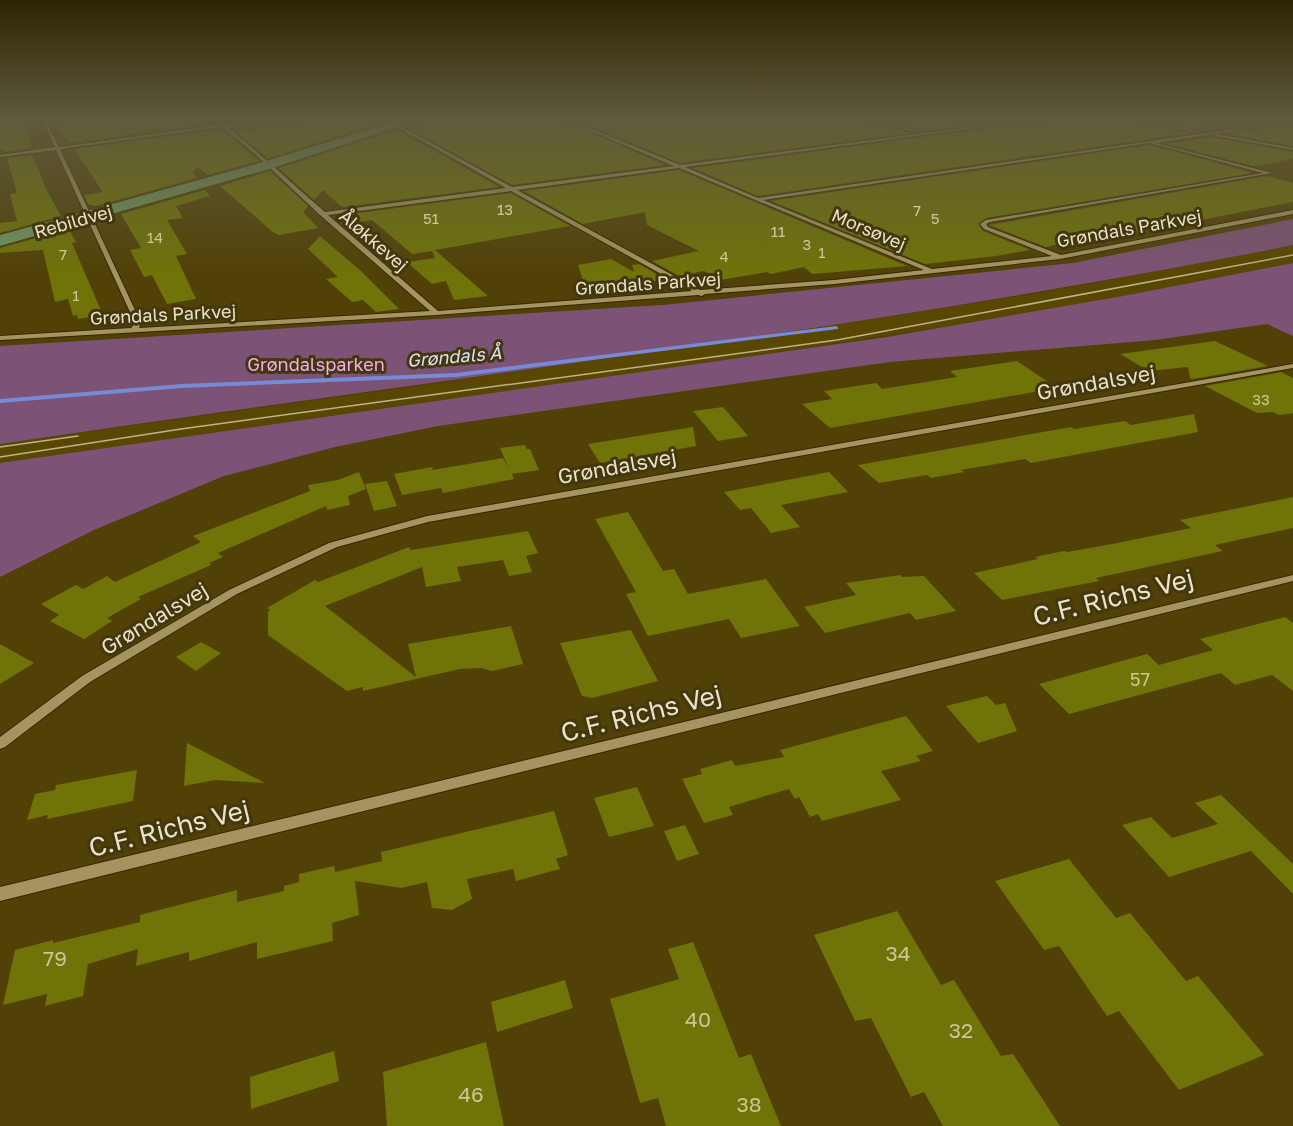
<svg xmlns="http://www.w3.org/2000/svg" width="1293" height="1126" viewBox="0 0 1293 1126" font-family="'Golos Text',sans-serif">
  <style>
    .built { fill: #594700 }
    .green { fill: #7d5277 }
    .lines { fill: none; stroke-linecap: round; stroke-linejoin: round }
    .stream { fill: #768ad5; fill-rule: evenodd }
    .building { fill: #6f7308 }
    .minor-casing { stroke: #332800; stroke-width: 2 }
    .major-casing { stroke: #332800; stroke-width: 1 }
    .minor { fill: #a59460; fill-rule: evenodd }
    .major { fill: #719663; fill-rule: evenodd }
    .tram { stroke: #bdb28e; stroke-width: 1.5 }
    .labels { text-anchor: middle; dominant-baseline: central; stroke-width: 6; stroke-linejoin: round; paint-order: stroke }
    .far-number-label { font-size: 15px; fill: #ccc697 }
    .far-street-label { font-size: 18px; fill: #ebe2c7; stroke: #43370f }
    .far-water-label { font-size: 18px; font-style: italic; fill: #dbe1f6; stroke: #43370f }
    .far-park-label { font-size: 18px; fill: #f5acea; stroke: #43370f }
    .number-label { font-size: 18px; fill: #ccc697 }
    .street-label { font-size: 21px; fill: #ebe2c7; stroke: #43370f }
    .near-number-label { font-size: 21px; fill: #ccc697 }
    .near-street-label { font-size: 26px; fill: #ebe2c7; stroke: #43370f }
  </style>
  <rect width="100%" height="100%" fill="#514107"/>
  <path class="built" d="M1293,245V263L1033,313L678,367L0,463V444L441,383L1041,293Z"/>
  <path class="green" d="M1293,219V245C865,330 431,380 0,444V346L663,305L1073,263Z
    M1293,263V336L1267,324L1155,340L890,362L438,426L335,447L224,476L94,530L0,577V463L887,337L1123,296Z"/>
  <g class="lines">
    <path class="stream" d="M836,326L838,327V329L456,377L182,388L0,403V399L182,384L456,373Z"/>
  </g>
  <path class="building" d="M0,117H22L32,146H29L30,148L5,152L4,149L0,150Z
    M52,117H200L207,124L69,143Z
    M331,117H377L384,122L268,158L236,132Z
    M430,117H464L471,121L501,117H555L665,165L512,185L406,127Z
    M569,117H743L749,119L762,117H850L910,133L680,163Z
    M870,117H1029L925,131Z
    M1060,117H1127L1189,133L758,196L693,168L1058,119Z
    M1147,117H1184L1230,127L1202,131Z
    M1269,123L1293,127V146L1229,134L1237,132L1236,129L1259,134L1256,128Z
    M214,130L218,134L226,133L259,161L208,175L198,167L193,172L197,178L96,206L88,204L84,195L103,192L74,149Z
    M397,130L499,187L342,207L323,190L314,200L279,168Z
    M1213,137L1293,152V159L1254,166L1167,144Z
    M1150,145L1252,173L986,218L978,224L983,231L1030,250L996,256L925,264L771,201Z
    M32,155L46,189L61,216L0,233V223L17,221L10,194L17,193L7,158Z
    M679,170L907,266L812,274L804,267L771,274L767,272L720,280L704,271L679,276L652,261L699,251L647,225L645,212L583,224L524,191Z
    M270,171L308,206L303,212L318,228L279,235L274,233L220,186Z
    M1267,176L1293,183V202L1068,246L1062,243L1046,247L989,225Z
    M205,190L210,196L176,206L183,218L167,220L187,254L176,256L196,299L167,304L152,275L144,277L130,250L141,248L121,214Z
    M511,193L570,226L435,250L488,296L454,300L446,281L432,284L407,262L435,258L432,251L412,254L372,220L360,222L351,214Z
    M69,229L76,242L72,243L103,315L78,319L77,315L73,316L68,299L55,302L43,250L0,253V248Z
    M320,236L361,271L399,309L376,312L363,300L352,302L326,279L338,277L308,249Z
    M611,259L634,272L632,265L639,264L665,279L611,289L612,291L587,293L578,265Z
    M1215,341L1268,366L1193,379L1190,378L1188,367L1149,371L1120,354Z
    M1017,361L1057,388L830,428L802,404L832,399L824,391L876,383L882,389L957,377L950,371Z
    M1281,372L1293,378V413L1279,415L1273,412L1257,413L1205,386Z
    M723,407L748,436L718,441L693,411Z
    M1194,414L1198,432L1031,463L1025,459L961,470L964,472L931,478L927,475L879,483L858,465L1071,427L1074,429L1125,421L1131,425Z
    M693,427L696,446L600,463L588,444Z
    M525,445L527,449H530L539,470L512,474L514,479L443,493L441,488L402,495L394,474L432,467L433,470L503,458L509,469L500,448Z
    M359,472L366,489L348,496L350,505L327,510L326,506L218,553L223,557L209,563L211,565L138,597L141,599L107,618L112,621L84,639L50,621L59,615L41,604L76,585L83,589L107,576L115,582L201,542L193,536L310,491L308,485L338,480Z
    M829,472L848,492L781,505L800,527L771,533L751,508L740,510L724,492Z
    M387,481L397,506L374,511L365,484Z
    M1293,497V528L1215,545L1223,551L1096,578L1099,581L1002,600L974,573L1038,559L1035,557L1064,551L1067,552L1112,544L1191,528L1180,520Z
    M628,512L663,571L674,569L688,594L766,579L800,626L741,638L729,619L648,636L626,594L636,592L595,519Z
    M528,531L538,553L526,556L532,572L509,576L503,560L457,567L461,581L426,587L422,567L325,606L416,677L408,644L511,626L523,664L492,671L481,668L460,669L363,691V687L347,691L268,635V612L270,610L267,608L315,580L318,582L409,547L411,550Z
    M900,575L902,577L924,576L956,611L916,620L910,613L825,633L804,607L856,595L846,583Z
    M1285,617L1293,623V691L1272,675L1235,685L1221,673L1069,714L1039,684L1147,654L1159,665L1213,650L1200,639Z
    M631,630L658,681L592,698L582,696L560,643Z
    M201,642L221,653L196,671L176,657Z
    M0,644L34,663L0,684Z
    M987,696L996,705L1005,703L1017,731L978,743L946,706Z
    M906,716L933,751L916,756L921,761L881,771L901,800L822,821L818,814L810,817L799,797L795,799L789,789L729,807L733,815L704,823L682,779L702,774L700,769L732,760L735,766L784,757L780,750Z
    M187,743L265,783L215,780L184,786Z
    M137,770L133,801L47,819L48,815L27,820L35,794L55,790L56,785Z
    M637,787L654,826L609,837L594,798Z
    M1221,795L1293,864V894L1251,851L1169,877L1122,825L1151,817L1172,838L1218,824L1195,803Z
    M554,811L568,855L556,859L560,869L516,881L513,869L467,879L472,899L452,910L432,908L427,882L401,888L355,881L359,915L332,923L333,941L257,959V942L189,961V952L136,966L138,949L88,964L83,996L45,1006L47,994L3,1005L15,950L53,940V943L140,922V915L237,890V902L284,891V886L299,882V874L334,866L335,872L382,861L381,852Z
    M685,825L699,854L677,861L664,831Z
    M1069,859L1116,918L1130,913L1186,981L1198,976L1264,1055L1179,1090L1119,1011L1107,1016L1059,946L1044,950L995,881Z
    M897,911L941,985L954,980L1001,1056L1013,1054L1060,1126H943L924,1092L911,1097L871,1018L855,1021L814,935Z
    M693,942L739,1058L751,1054L781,1126H666L658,1098L640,1103L610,999L679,979L668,949Z
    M565,980L573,1008L497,1032L491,1002Z
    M486,1042L504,1126H387L383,1072Z
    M334,1051L339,1081L251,1109L250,1077Z"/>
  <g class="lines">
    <g class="minor-casing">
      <path id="minor" d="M40,117H44L59,147L220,125L210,117H214L224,125L292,117L227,127C261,154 292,184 325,212L506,188L379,117H384L512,187L674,166L557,117H563L680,165L1047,117H1058L685,167L758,198L1234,129L1235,131L1216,134L1293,148V150L1215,136L1216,134L1156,143L1272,173L990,222L986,224L988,227L1061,255L1293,210V214L1060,259L834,284L705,294L702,296L698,295L436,315L0,340V336L131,328L135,323L56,150L0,157V155L55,147ZM222,127L254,153L320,215L430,311L139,328L141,323L60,149ZM1150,143L1263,173L986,220L980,224L984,229L1052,256L932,269L763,200ZM679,168L924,270L834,280L700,290L517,190ZM511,191L692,291L438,311L328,215Z
        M852,117H860L923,132L921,133Z
        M1129,117H1137L1200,132L1198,133Z
        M1246,117L1293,123V125L1248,118Z
        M1293,364V368L428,522L337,547L237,594L90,682L5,747L0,749V737L82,676L229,590L329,543L427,516Z
        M1293,575V581L0,901V887Z"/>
    </g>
    <g class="major-casing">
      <path id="major" d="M409,117H428L273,168L0,246V235L263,162Z"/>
    </g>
    <use href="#minor" class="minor"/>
    <use href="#major" class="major"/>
    <path class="tram" d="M0,447L78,436
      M0,457L181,429L837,340L1293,255"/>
  </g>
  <linearGradient id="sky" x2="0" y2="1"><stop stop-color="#2d2404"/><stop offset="0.43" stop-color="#5f5a3c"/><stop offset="1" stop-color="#5f5a3c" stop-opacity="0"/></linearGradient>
  <rect width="1293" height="275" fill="url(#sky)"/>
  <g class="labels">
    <g class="far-number-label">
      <text x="505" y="209">13</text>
      <text x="917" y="210">7</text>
      <text x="431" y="218">51</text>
      <text x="935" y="218">5</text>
      <text x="778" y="231">11</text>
      <text x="155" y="237">14</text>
      <text x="807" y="244">3</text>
      <text x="822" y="252">1</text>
      <text x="63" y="254">7</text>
      <text x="724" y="256">4</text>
      <text x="76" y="295">1</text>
      <text x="1261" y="399">33</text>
    </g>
    <g class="far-street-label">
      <text transform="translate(73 221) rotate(-16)">Rebildvej</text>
      <text transform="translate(1129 228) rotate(-10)">Grøndals Parkvej</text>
      <text transform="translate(869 229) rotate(23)">Morsøvej</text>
      <text transform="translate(374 240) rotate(41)">Åløkkevej</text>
      <text transform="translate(648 283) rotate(-4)">Grøndals Parkvej</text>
      <text transform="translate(163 314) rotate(-3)">Grøndals Parkvej</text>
    </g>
    <g class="far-water-label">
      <text transform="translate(454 356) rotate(-5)">Grøndals Å</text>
    </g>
    <g class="far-park-label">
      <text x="316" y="364">Grøndalsparken</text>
    </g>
    <g class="number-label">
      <text x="1140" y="679">57</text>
    </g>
    <g class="street-label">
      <text transform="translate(1096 382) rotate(-10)">Grøndalsvej</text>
      <text transform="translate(617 466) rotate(-10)">Grøndalsvej</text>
      <text transform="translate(154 618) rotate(-31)">Grøndalsvej</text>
    </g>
    <g class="near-number-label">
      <text x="898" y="953">34</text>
      <text x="55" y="958">79</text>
      <text x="698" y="1019">40</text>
      <text x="961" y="1030">32</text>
      <text x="471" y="1094">46</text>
      <text x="749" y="1104">38</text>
    </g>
    <g class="near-street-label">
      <text transform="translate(1113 597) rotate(-14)">C.F. Richs Vej</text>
      <text transform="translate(641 713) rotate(-14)">C.F. Richs Vej</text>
      <text transform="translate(169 828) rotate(-14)">C.F. Richs Vej</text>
    </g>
  </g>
</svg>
